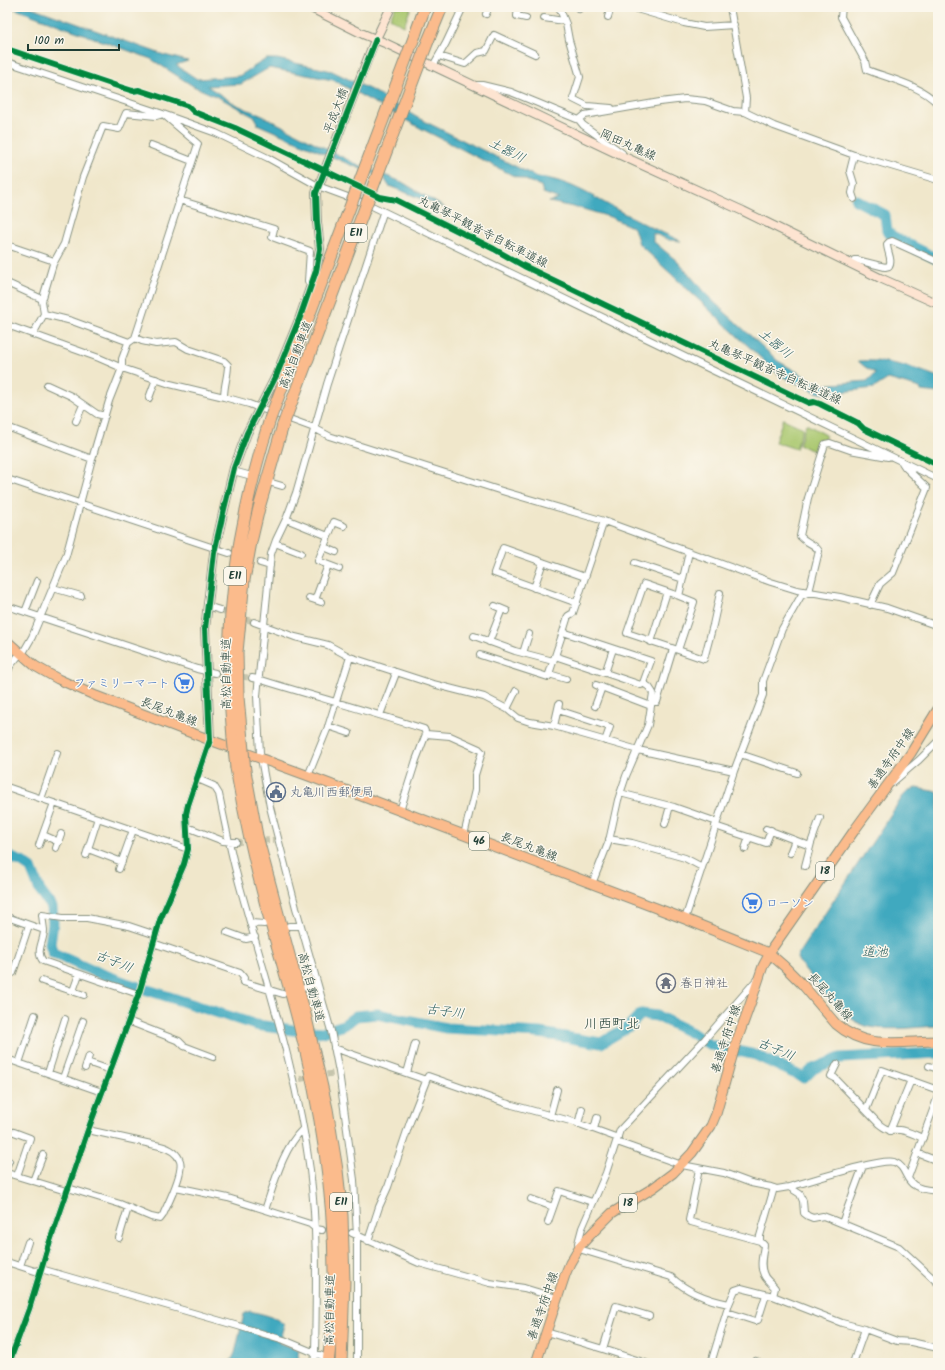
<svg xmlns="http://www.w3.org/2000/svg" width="945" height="1370" viewBox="0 0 945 1370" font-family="Kalam,'Klee One',sans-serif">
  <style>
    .green { fill: #aac86f; stroke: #648252 }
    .water { fill: #3fa9bf; stroke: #2f737a }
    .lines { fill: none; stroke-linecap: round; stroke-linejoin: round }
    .river { stroke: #3fa9bf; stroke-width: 11 }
    .street-tunnel { stroke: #c6c5ad; stroke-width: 6; stroke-dasharray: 6 3; stroke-linecap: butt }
    .street-casing { stroke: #889280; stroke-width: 8 }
    .secondary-casing { stroke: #889280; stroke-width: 10 }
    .primary-casing { stroke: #889280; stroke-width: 11 }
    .highway-casing { stroke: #889280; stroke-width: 13 }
    .street { stroke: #fff; stroke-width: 6 }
    .secondary { stroke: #fde4d1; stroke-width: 8 }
    .primary { stroke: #fbbb8c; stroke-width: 9 }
    .highway { stroke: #fbbb8c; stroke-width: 11 }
    .highway-bridge-casing { stroke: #889280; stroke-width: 13; stroke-linecap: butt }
    .highway-bridge { stroke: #fbbb8c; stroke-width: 11 }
    .cycleway-casing { stroke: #fbf7ec; stroke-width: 8 }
    .cycleway { stroke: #00873e; stroke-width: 6 }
    .labels { text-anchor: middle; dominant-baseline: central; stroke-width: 3; stroke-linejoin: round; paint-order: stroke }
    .shield { fill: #fbf7ec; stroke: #61756b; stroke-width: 1 }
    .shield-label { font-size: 11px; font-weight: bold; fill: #1f3d34 }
    .street-label { font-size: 12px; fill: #1f3d34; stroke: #fbf7ec }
    .shop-label { font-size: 12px; fill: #366cbe; stroke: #fbf7ec; text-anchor: end }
    .service-label { font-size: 12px; fill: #4e5e75; stroke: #fbf7ec; text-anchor: start }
    .worship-label { font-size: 12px; fill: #5b616d; stroke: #fbf7ec; text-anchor: start }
    .water-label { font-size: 13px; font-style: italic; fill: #295d5e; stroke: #fbf7ec }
    .quarter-label { font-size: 14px; fill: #1f3d34; stroke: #fbf7ec }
  </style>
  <rect width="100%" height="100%" fill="#fbf7ec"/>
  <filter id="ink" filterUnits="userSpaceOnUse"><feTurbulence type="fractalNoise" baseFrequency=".025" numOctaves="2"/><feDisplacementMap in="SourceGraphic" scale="8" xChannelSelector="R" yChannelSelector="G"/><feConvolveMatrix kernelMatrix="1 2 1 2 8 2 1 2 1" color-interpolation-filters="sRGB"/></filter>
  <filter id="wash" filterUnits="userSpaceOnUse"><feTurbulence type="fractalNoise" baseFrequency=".012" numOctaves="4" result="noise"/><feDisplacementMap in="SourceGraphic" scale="16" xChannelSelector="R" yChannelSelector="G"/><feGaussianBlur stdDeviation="0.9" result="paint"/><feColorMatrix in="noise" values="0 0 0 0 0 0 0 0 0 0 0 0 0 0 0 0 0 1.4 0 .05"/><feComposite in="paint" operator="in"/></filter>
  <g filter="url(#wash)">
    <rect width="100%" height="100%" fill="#f0e7cb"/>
    <path class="green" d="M395,7H411L404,26L390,18Z
      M783,419L803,428L796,449L775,442Z
      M806,424L826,435L819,453L799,445Z"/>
    <path class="water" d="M10,7H31L164,55L188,61L176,65L197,79L239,76L266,59H277L332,71L371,90L418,118L537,177C566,179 590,195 614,208C636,220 658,231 681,241L669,240L653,233V241L677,261L714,302L778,361L820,385L867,381L876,373L865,367L858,361C885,359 913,367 938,377V393L921,391L920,388L888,379L874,388L825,394L816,392L779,375L718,318L639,244L634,228L610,217L583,209L549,202L559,199L543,193L541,186L512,175L422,129L333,80L269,68L241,84L207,86L235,104L267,118L354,163L402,182L445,208L389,186L384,178L344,162L257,124L256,118L222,99L193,86L151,59Z
      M916,788L938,792V1026C916,1027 892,1031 870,1027C843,1022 816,982 799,962L797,958L798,954L903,796L909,790Z
      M250,1311C261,1314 276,1316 284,1325L279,1343L299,1350L298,1355L300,1363H230L235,1353L244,1314Z"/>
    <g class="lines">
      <path class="river" d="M856,200L885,215L887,231L892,236L937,259
        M7,856L22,862L31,868L40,891L52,907L53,923L50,944L53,953L91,970L126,983L256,1025L293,1030L323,1032L344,1025L356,1016L377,1014L446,1028L540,1033L601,1043L628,1027L641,1014L657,1016L692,1033L710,1045L756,1055L804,1078L813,1069L840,1058L938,1053"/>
    </g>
  </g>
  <g filter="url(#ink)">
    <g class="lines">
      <path class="street-tunnel" d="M220,610L254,622
        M215,673L252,678
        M236,842L274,840
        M300,1079L335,1073"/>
      <g class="street-casing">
        <path id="street" d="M518,7L517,16L526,18
          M559,7L566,24L569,40L580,77L573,99L587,106L611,108
          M630,7L684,23L704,27L734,25
          M730,7L746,98L745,112
          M842,7L841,17L865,61L867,70C891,79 920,85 938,104
          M579,9L580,7
          M486,14L489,7
          M608,17L611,7
          M544,18L564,21
          M439,56L465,64L477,53L486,51L494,35L535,54
          M7,62L163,114L216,133L268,158L318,186L372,206L938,479
          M433,66L446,43L463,7
          M474,85H482L511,92L579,120L585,115L660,102L685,99L696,100L705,101L733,111L745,112L774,126L854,155L938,180
          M579,120L583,125L622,153
          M151,145L192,161
          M854,155L850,171L854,184L852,193L854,199
          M179,200L274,229L272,237L310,251L308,281L311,286
          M7,245L54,261
          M852,264L854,260H857L885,267L889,266C893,260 887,252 887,244L889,242L892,241L938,262
          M7,283L42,299
          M44,314L72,321L129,342
          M7,325L99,358L122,368L170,384L224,397L249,404L314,428L329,436L502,491L604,521L771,582L797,590L840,597L887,608L938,626
          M135,338L142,341L156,344L176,342L188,349L224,361L228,365C228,376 224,385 224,397
          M47,385L71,396L97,414L105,416
          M149,398L156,379
          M76,421L83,405
          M7,427L92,459
          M233,471L248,475
          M7,479L229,553
          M272,483L282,486
          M286,519L328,536
          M275,543L301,553
          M324,547L336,552
          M689,552L679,596L694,602L678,650L704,659L713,625L720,593
          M260,563L270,566
          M635,563L683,579
          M339,569L318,561L334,522L344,526
          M53,588L81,596
          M534,588L543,562
          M309,598L321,602
          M315,600L328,565
          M577,603L494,573L503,548L585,577
          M870,605L880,584L893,573L927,488L905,467L901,461
          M7,606L197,669L215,673
          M207,606L220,610
          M495,606L507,611
          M25,612L37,581
          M254,622L295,637L328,645L350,657
          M474,636L515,651L553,661
          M489,642L502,609
          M651,642L667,592
          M678,650L627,633L644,584L679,596
          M523,653L529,634
          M480,655L548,677L563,632
          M555,656L641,685L643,683
          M605,673L613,649
          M7,674L10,666L20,654L24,651L32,637L66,556L92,459L109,401L122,368V359L128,343L135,338L198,144L163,114L156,116L126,113L119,129L103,126L83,177L64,244L53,264L42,301L44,314L33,334
          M549,674L566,679
          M252,678L258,679C313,696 369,711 424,729L426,734
          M596,685L651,706
          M652,702H657L673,649
          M595,706L602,687
          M507,709L516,691
          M558,710L610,727L605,741
          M380,715L395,676L393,671
          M328,726L349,733
          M554,726L559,704
          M426,734L450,736L479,749L482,752L475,775V790L464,835
          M740,754L797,773
          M308,776L328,727L350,657L433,684L484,697L507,709L518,718L530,722L554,726L638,750L734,771
          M198,779L214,786L219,794C225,824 231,854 239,883C265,978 297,1072 310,1170C318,1231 316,1292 315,1354L314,1363
          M892,783L919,760L938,741
          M7,787L188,849
          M620,793L674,807L717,822
          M41,799L57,753
          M400,811L416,760L426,734
          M665,824L670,806
          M715,826L766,843L771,830
          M187,827L223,841L236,842
          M766,829L810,846
          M43,835L59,842
          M609,839L632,843L685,858L702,867
          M39,845L54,803
          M56,848L61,834
          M88,849L122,862
          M745,849L749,837
          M790,853L795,840
          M86,855L98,818
          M805,866L811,843L820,818
          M119,869L133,830
          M592,884L609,841L618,800L626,776L648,725L653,693L649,687L643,683L651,661L563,632L568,616L573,613L604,521
          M7,917L44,930L42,915L63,918H87L129,926L156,935
          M685,919L734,771L763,695V681L782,629L801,596L809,592L819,551C814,543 807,544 800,536L808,498L825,444L830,443L850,450L888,457
          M251,923L264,924
          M289,926H301
          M44,930C44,942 35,951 43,961L138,994
          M227,932L246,939L255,937
          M153,943L240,973L244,978L243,982L283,994
          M13,973L29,925
          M42,981L84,995
          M306,987L317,984
          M73,991L79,974
          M128,1021L179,1041L184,1046L213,1057
          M334,1048L426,1080
          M7,1059L102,1092
          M87,1062L110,1070
          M19,1063L35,1015
          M837,1064L831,1076L835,1078L879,1124C889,1132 889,1129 900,1130C908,1131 915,1135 923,1138
          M929,1066L938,1069
          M85,1068L89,1056
          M48,1073L65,1019
          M407,1073L415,1044
          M63,1078L83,1021
          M866,1110L882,1070L938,1090
          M550,1116L557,1090
          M578,1124L582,1109
          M594,1129L597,1118
          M890,1131L911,1080
          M14,1132L30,1138L17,1176
          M617,1142L682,1165L724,1173L751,1183L771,1187L777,1189L789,1187L800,1194L803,1201L804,1213L808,1216L813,1218L823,1216L831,1219L899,1247L938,1283
          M917,1153L938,1161
          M7,1165L9,1161
          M699,1169L689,1220L691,1222L760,1241L764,1245C763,1254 759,1266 764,1275C766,1280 771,1283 775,1288L773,1296
          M7,1173L66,1191
          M908,1178L938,1096
          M33,1181L43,1155
          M176,1187L228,1198L310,1224L316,1229L322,1230
          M789,1187C808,1182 879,1158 894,1162C906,1166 905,1180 914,1185C920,1190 931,1190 938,1191
          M68,1188L120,1204L151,1217L160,1219L163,1215C168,1203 184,1173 180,1161C177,1152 168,1148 160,1146L88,1130
          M531,1199L553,1207
          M265,1210C274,1184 283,1148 303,1129
          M548,1222L559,1191L592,1202
          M842,1223L863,1166
          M352,1233L419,1263L490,1283L524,1288L557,1298
          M119,1238L128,1208
          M368,1241L379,1207L388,1187L410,1122L428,1076L505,1103L574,1122L618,1138
          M760,1241V1236L774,1188
          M580,1246L578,1243L582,1228L606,1173L620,1130L705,1039L758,978
          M579,1249L671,1277C687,1292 708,1300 729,1304L735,1290L741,1288L773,1296L842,1323L865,1329L897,1341L911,1342L938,1348
          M7,1262L35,1271L41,1269L238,1326L284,1340L322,1356
          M20,1266L28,1242
          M727,1312L755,1321L758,1320L766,1295
          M546,1332L603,1349L646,1363
          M603,1349L616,1306L649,1316
          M756,1361L760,1363
          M9,1363L29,1309L48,1247L88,1130L139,993L160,920L184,864L188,849L186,814L188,805L210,740
          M357,1363V1236L354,1180L339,1072L331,1031L296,908L270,807L260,753L257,696L271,554L276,540L287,517L296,493L327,384L383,213
          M711,1363L729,1304
          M853,1363L865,1329"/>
      </g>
      <g class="secondary-casing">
        <path id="secondary" d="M309,7L363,34L385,43L618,154L743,211L880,278L938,304
          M210,740L205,629L214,553L224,509L234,468L247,433L276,376L299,320L316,271L320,249L317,222L316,193L373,45L391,7"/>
      </g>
      <g class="primary-casing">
        <path id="primary" d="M7,641L35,666L58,679L96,696L210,740L306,775L685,919L769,953L784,966L802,984L836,1024C867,1051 901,1041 938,1041
          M536,1363L565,1275L570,1263L580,1246L592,1233L612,1213L653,1188L673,1173L692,1153L711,1126L716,1114L735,1046L752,999L763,966L773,947L856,828L911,753L938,709"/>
      </g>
      <g class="highway-casing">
        <path id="highway" d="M415,35L425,7
          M428,41L442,7
          M233,738C231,710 228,681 229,653C231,573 246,494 270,419
          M242,740L238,697L237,652L244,580L251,542L259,508L283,425
          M236,768C244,814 254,860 266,905C276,943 288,981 298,1020C327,1131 344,1248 328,1363
          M245,771L257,836L306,1018L327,1109L337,1170L342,1216L344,1282L341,1363"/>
      </g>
      <use href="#street" class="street"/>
      <use href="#secondary" class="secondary"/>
      <use href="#primary" class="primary"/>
      <use href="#highway" class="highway"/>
      <g class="highway-bridge-casing">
        <path id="highway-bridge" d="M270,419L415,35
          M283,425L428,41
          M233,738L236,768
          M242,740L245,771"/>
      </g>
      <use href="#highway-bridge" class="highway-bridge"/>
      <g class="cycleway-casing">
        <path id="cycleway" d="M7,49L114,85L133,91L139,90L188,106L194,112L235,128L380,197L396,200L494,249L524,266L790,394L809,403L814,402L820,404L858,423L864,429L938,465
          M9,1363L29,1309L48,1247L88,1130L139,993L160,920L184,864L188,849L186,814L188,805L210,740L205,629L214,553L224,509L234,468L247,433L276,376L299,320L316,271L320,249L317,222L316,193L376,39"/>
      </g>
      <use href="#cycleway" class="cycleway"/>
    </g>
  </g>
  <defs>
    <g id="supermarket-ring" transform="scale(1)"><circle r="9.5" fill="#fbf7ec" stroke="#3f7fe0" stroke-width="1.5"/><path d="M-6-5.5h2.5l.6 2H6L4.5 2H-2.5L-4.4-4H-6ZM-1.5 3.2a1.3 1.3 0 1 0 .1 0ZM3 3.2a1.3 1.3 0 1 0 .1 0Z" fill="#3f7fe0"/></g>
    <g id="civic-ring" transform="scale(1)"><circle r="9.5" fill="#fbf7ec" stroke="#5c6f8a" stroke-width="1.5"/><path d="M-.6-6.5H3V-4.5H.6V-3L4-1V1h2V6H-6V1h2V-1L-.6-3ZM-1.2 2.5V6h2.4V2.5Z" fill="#5c6f8a"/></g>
    <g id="temple-ring" transform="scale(1)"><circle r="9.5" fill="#fbf7ec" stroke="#6b7280" stroke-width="1.5"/><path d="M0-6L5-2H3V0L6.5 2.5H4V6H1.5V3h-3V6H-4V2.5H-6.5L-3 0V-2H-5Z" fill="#6b7280"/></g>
  </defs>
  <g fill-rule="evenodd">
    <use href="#supermarket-ring" x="184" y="683"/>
    <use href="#civic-ring" x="276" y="792"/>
    <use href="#supermarket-ring" x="752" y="903"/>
    <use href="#temple-ring" x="666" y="983"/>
  </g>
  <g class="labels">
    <g class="shield">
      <rect x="345" y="224" width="22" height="18" rx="3"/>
      <rect x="224" y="567" width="22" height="18" rx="3"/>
      <rect x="469" y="832" width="20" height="18" rx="3"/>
      <rect x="816" y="862" width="18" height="18" rx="3"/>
      <rect x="330" y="1193" width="22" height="18" rx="3"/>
      <rect x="619" y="1194" width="18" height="18" rx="3"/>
    </g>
    <g class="shield-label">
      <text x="356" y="233">E11</text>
      <text x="235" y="576">E11</text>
      <text x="479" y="841">46</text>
      <text x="825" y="871">18</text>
      <text x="341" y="1202">E11</text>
      <text x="628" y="1203">18</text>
    </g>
    <g class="street-label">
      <text transform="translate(336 111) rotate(-69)">平成大橋</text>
      <text transform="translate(628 145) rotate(24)">岡田丸亀線</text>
      <text transform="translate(483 232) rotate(27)">丸亀琴平観音寺自転車道線</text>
      <text transform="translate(296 355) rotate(-69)">高松自動車道</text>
      <text transform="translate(775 372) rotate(24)">丸亀琴平観音寺自転車道線</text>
      <text transform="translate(226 674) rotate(-90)">高松自動車道</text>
      <text transform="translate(169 712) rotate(21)">長尾丸亀線</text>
      <text transform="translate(891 759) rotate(-55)">善通寺府中線</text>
      <text transform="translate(529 847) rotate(21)">長尾丸亀線</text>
      <text transform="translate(311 987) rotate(75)">高松自動車道</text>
      <text transform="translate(830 997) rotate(48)">長尾丸亀線</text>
      <text transform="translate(726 1039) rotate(-72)">善通寺府中線</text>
      <text transform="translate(543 1306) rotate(-71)">善通寺府中線</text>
      <text transform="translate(330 1310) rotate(-89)">高松自動車道</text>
    </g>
    <g class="shop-label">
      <text x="170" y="683">ファミリーマート</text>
      <text x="766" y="903" text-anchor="start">ローソン</text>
    </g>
    <g class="service-label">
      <text x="290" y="792">丸亀川西郵便局</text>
    </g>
    <g class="worship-label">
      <text x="680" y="983">春日神社</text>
    </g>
    <g class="water-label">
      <text transform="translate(507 151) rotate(27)">土器川</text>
      <text transform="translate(775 344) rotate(40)">土器川</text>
      <text x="875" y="952">道池</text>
      <text transform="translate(114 962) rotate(22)">古子川</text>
      <text transform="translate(445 1012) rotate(8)">古子川</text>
      <text transform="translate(776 1050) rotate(23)">古子川</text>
    </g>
    <g class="quarter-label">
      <text x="612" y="1024">川西町北</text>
    </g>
  </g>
  <rect width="945" height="1370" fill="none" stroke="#fbf7ec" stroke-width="24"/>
  <path d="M28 44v6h91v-6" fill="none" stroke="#1f3d34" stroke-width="2"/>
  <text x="34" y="44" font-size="12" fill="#1f3d34" stroke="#fbf7ec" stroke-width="3" paint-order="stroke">100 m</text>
</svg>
